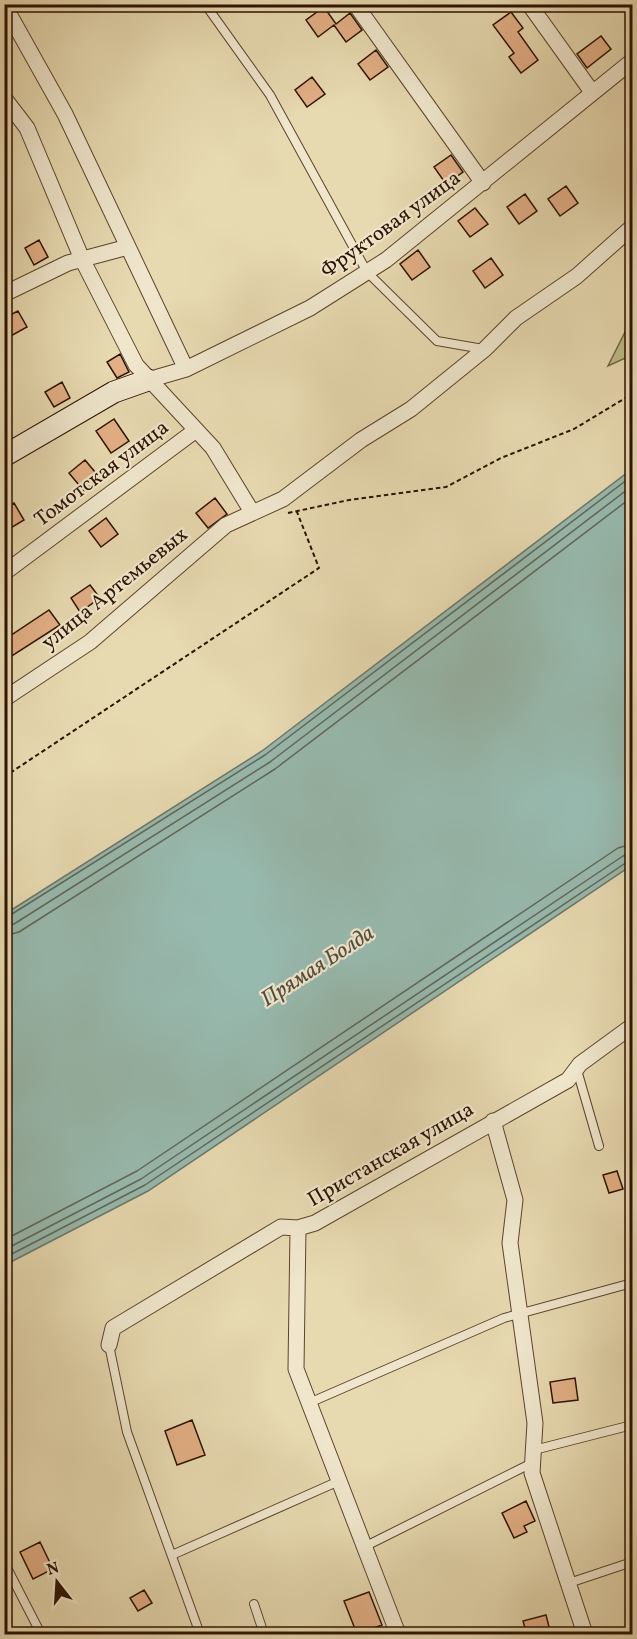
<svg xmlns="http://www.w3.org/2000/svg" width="637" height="1639" viewBox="0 0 637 1639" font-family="Vollkorn,serif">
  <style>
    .green { fill: #bdbd86; stroke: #756843; stroke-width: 1.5 }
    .water { fill: #97baaf; stroke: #6d7769; stroke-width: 1.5 }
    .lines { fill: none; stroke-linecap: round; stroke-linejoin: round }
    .shore { stroke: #626658; stroke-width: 1.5 }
    .building { fill: #e3af85; stroke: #2d1200; stroke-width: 1.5 }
    .lane-casing { stroke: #5c442c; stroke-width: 10 }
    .street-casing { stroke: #5c442c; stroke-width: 17 }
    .secondary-casing { stroke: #2d1200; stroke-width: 23 }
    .path { stroke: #2d1200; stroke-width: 2; stroke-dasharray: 4.5 3; stroke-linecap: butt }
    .lane { stroke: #efe6cc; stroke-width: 8 }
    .street { stroke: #efe6cc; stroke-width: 15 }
    .secondary { stroke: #efe6cc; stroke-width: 21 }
    .labels { text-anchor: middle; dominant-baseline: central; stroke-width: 4.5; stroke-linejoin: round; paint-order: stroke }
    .street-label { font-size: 21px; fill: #2d1200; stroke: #efe6cc }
    .water-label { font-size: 22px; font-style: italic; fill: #524d3d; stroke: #efe6cc }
  </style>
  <rect width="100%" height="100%" fill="#e7d9b0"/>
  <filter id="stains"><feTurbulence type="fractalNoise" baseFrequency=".00333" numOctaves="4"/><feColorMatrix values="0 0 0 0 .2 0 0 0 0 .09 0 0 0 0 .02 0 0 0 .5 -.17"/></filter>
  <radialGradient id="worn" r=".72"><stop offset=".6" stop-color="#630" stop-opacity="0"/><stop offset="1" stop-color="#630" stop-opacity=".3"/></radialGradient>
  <path class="green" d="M632,318V355L608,366Z"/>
  <path class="water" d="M632,469V865L148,1191L5,1265V914L262,751Z"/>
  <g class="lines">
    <path class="shore" d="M4,919L265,755L632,476
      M4,926L14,924L270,762L632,486
      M4,936L19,932L275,769L632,497
      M4,1240L137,1171L618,848L632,844
      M4,1250L141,1179L623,856L632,853
      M4,1258L145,1185L627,862L632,861"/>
  </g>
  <path class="building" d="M324,7L336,24L350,13L362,30L346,42L334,25L318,37L306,20Z
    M511,12L523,28L518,32L538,60L521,73L509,57L514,53L493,25Z
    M601,36L611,49L587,68L577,54Z
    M376,50L388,67L370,80L358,64Z
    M312,77L325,94L307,107L295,90Z
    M451,155L463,172L446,184L434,167Z
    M566,186L578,203L560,216L548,199Z
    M525,194L537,211L519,224L507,207Z
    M475,208L488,224L470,237L458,221Z
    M39,240L48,257L34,265L25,248Z
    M418,250L430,267L412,280L400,264Z
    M491,258L503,275L485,288L473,271Z
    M18,311L27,327L9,337L4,329V318Z
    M120,354L129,372L117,378L107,362Z
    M62,382L70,398L54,407L45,392Z
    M114,419L129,441L111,453L96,431Z
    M85,460L100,478L84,491L69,473Z
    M215,498L227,514L208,528L196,513Z
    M14,503L24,520L9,529L4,522V508Z
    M106,518L118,534L101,547L89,531Z
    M90,585L100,598L80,612L71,598Z
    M49,610L60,625L4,661V640Z
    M617,1171L623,1189L609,1193L603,1175Z
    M575,1378L578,1400L553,1403L550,1382Z
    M192,1420L205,1455L177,1465L165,1431Z
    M526,1501L535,1521L524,1526L527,1532L514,1538L502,1513Z
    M40,1542L53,1569L33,1579L20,1552Z
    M144,1590L152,1603L138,1611L130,1598Z
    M369,1592L382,1625L357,1634L344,1601Z
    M546,1615L550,1631L527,1635L523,1621Z"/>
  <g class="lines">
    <g class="lane-casing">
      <path id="lane" d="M205,4L270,95L367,272L437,341L483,349
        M577,1070L599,1146
        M109,1345L127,1432L200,1634
        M309,1403L504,1318L632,1283
        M534,1450L632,1425
        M364,1547L532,1463
        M172,1555L339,1481
        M4,1562L41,1634
        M569,1583L632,1562
        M254,1604L264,1634"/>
    </g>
    <g class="street-casing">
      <path id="street" d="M355,4L483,183
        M529,4L592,92
        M4,5L65,114L186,369
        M4,98L27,128L82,259L136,365L213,448L252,512
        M4,294L68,263L128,247
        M148,380L186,369L310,308L386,260L632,61
        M4,573L196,430
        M4,699L90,642L226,525L283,499L361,440L411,409L485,349L516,318L577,276L632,227
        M493,1121L515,1200L510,1243L535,1423L532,1473L585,1634
        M298,1228L296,1369L398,1634
        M109,1345L113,1328L281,1227L298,1228L315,1223L568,1080L580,1064L632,1026"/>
    </g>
    <g class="secondary-casing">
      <path id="secondary" d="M4,456L114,392L148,380"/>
    </g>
    <path class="path" d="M288,513L349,500L446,487L501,458L574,429L632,394
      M4,777L319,568L297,512"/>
    <use href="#lane" class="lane"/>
    <use href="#street" class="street"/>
    <use href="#secondary" class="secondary"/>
  </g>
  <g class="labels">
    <g class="street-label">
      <text transform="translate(391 225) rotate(-36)">Фруктовая улица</text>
      <text transform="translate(102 474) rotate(-37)">Томотская улица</text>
      <text transform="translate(115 589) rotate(-39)">улица Артемьевых</text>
      <text transform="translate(391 1155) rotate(-30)">Пристанская улица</text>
    </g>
    <g class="water-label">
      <text transform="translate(318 967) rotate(-33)">Прямая Болда</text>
    </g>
  </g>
  <rect width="637" height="1639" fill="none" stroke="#e7d9b0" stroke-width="24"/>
  <rect x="6" y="6" width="625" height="1627" fill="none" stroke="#2d1200" stroke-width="3"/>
  <rect x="12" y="12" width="613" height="1615" fill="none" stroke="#2d1200" stroke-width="1.5"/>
  <g transform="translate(57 1582) rotate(343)" stroke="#efe6cc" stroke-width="4.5" paint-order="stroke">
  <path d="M0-4.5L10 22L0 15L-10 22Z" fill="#2d1200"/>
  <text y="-9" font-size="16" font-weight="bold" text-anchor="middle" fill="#2d1200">N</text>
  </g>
  <rect width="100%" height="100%" filter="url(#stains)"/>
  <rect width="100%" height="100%" fill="url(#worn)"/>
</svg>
